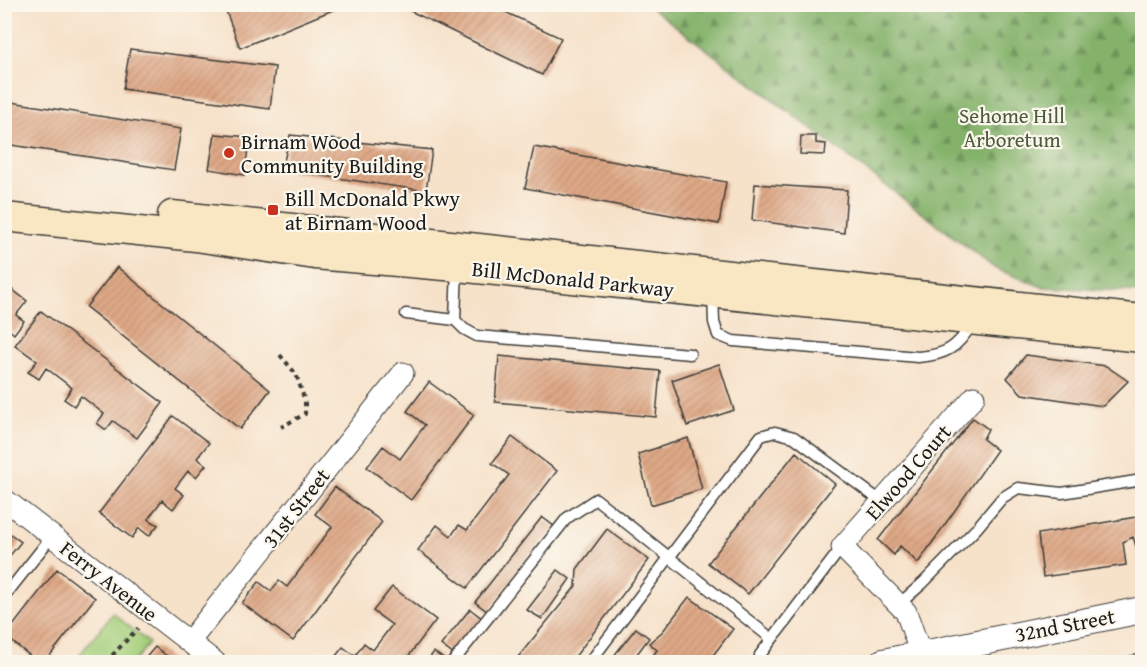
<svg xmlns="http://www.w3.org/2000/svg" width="1147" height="667" viewBox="0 0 1147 667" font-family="'Gentium Book Plus',serif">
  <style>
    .green { fill: #a5cf7b; stroke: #60764c; stroke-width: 1.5 }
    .forest { fill: url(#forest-firs); stroke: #506744; stroke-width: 1.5 }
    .building { fill: url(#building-hatch) }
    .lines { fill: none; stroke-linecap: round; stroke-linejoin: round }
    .service-casing { stroke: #3d3a36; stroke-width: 13 }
    .minor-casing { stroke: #3d3a36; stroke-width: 23 }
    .tertiary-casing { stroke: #3d3a36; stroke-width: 28 }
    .secondary-casing { stroke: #3d3a36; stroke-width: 31 }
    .path { stroke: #3d3a36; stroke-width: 4; stroke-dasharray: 4.5 4.5; stroke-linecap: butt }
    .service { stroke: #fff; stroke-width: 10 }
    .minor { stroke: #fff; stroke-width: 21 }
    .tertiary { stroke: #fff; stroke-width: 26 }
    .secondary { stroke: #f9e7c3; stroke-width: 28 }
    .poi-dot { fill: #c8321e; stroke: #fbf7ec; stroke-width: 2 }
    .labels { text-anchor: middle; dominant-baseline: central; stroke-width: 4.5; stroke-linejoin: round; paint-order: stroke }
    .park-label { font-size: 21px; fill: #4c5b3d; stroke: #fbf7ec }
    .poi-label { font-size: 21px; fill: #1c1c1c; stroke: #fbf7ec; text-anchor: start }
    .street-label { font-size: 21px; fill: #1c1c1c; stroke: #fbf7ec }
  </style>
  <defs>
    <pattern id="forest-firs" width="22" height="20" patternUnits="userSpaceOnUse" patternTransform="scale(1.5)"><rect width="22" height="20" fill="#84b26b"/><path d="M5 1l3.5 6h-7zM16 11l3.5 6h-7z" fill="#6b9057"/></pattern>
    <pattern id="building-hatch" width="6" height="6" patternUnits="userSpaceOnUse" patternTransform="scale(1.5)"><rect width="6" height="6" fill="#dea886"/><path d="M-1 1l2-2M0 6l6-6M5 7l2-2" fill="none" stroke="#be9073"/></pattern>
  </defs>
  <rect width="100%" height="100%" fill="#fbf7ec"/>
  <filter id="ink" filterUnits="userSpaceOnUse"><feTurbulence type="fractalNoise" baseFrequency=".0167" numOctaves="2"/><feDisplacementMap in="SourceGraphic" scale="12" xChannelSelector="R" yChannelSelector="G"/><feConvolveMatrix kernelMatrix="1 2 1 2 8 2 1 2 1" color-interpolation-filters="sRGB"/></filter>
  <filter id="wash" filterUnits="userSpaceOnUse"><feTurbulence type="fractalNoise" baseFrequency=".008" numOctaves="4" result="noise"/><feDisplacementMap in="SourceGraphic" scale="24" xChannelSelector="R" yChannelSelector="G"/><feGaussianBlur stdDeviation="1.35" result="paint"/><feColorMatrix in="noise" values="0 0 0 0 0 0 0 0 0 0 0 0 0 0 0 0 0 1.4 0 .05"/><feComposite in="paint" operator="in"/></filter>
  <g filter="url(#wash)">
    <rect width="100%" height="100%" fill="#f6e1c9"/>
    <path class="green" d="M113,613L149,643L134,662H74Z"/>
    <path class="forest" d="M648,5H1142V292L1043,287L996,269Z"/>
    <g id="blocks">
      <path class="building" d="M229,4H345V5L240,48L224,6Z
        M396,4H488L561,38L542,75Z
        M130,49L275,67L270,109L123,89Z
        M5,101L181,129L174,170L5,144Z
        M215,134L250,137L244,175L209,169Z
        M290,135L432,150L426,191L282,170Z
        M801,136H816V143L826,144L825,155L800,154Z
        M534,147L726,182L719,224L525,188Z
        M755,184L847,190L844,233L752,220Z
        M117,267L270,390L240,429L86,307Z
        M5,284L27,301L16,315L24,321L14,334L7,328L5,331Z
        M41,311L163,403L137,438L113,421L106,430L97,423L104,414L81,396L74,406L64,399L72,388L46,368L39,379L28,372L37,361L15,345Z
        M1026,355L1106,366L1128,381L1103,406L1022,394L1007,378Z
        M499,356L660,371L656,417L495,402Z
        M719,364L734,410L687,426L672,380Z
        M429,382L474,415L411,500L367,467L383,446L400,459L425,425L407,411Z
        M173,416L209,443L197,458L206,465L196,477L188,471L175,488L184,495L173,509L162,500L148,519L158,525L149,536L139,528L132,538L99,513Z
        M973,418L988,429L983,439L997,450L918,563L900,546L894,555L878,540Z
        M512,437L557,471L467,588L418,550L437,525L451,536L459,525L467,530L509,475L492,463Z
        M688,438L702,489L651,505L638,454Z
        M796,452L835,484L748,594L708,563Z
        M335,487L382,522L293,641L242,603L259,582L271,591L279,581L287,587L332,527L315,514Z
        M1142,516V557L1140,558L1133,537L1123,542L1126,565L1043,577L1038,534Z
        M542,517L555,527L488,612L475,602Z
        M4,529L21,542L4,563Z
        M607,529L649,560L571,662H514L576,586L577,569Z
        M57,569L95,598L45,662H38L5,636Z
        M558,570L570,579L542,619L527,610Z
        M392,587L436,620L404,662H331L343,647L355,656L364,643L373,650L392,625L373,611Z
        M689,597L733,629L708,662H648L657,650L649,643L663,631Z
        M470,609L483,619L454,655L441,645Z
        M636,628L649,638L631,662H609Z
        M155,647L175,662H142Z
        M434,652L448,662H426Z"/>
    </g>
  </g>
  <g filter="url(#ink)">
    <use href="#blocks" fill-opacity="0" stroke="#3d3a36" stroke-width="1.5"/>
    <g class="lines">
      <g class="service-casing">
        <path id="service" d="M713,294L714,322L718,335L733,341L918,357C946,355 957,348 972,324
          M406,314L455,320L457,268
          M455,320L464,329L477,336L690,354
          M4,597L52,536
          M898,605L923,583L976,529L1002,498L1018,488L1062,493L1142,480
          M760,655L842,547
          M453,662L567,518L596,499L772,639
          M590,662L761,436L775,432L794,437L882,502
          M1130,662L1142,660"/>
      </g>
      <g class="minor-casing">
        <path id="minor" d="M4,499L215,662
          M189,642L403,373
          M921,654L906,612L842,547L974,397"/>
      </g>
      <g class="tertiary-casing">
        <path id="tertiary" d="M883,662L1142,610"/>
      </g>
      <g class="secondary-casing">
        <path id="secondary" d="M172,215L1142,319
          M4,217L196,237L315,255L457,267L1142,338"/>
      </g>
      <path class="path" d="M4,46L6,47
        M280,355L296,374L305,401V414L281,427
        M106,662L138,628"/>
      <use href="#service" class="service"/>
      <use href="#minor" class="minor"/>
      <use href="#tertiary" class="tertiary"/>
      <use href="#secondary" class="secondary"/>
    </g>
  </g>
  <g class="poi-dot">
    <circle cx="229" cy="153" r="6"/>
    <rect x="267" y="204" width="12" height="12" rx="3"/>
  </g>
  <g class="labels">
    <g class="park-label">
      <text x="1012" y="115">Sehome Hill<tspan x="1012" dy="24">Arboretum</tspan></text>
    </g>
    <g class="poi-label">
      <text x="241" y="141">Birnam Wood<tspan x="241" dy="24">Community Building</tspan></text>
      <text x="285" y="198">Bill McDonald Pkwy<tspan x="285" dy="24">at Birnam Wood</tspan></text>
    </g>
    <g class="street-label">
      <text transform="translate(573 279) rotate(6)">Bill McDonald Parkway</text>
      <text transform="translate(908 472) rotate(-49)">Elwood Court</text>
      <text transform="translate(296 508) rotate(-52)">31st Street</text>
      <text transform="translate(109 581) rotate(38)">Ferry Avenue</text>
      <text transform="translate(1065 625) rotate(-11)">32nd Street</text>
    </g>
  </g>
  <rect width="1147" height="667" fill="none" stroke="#fbf7ec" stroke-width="24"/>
</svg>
